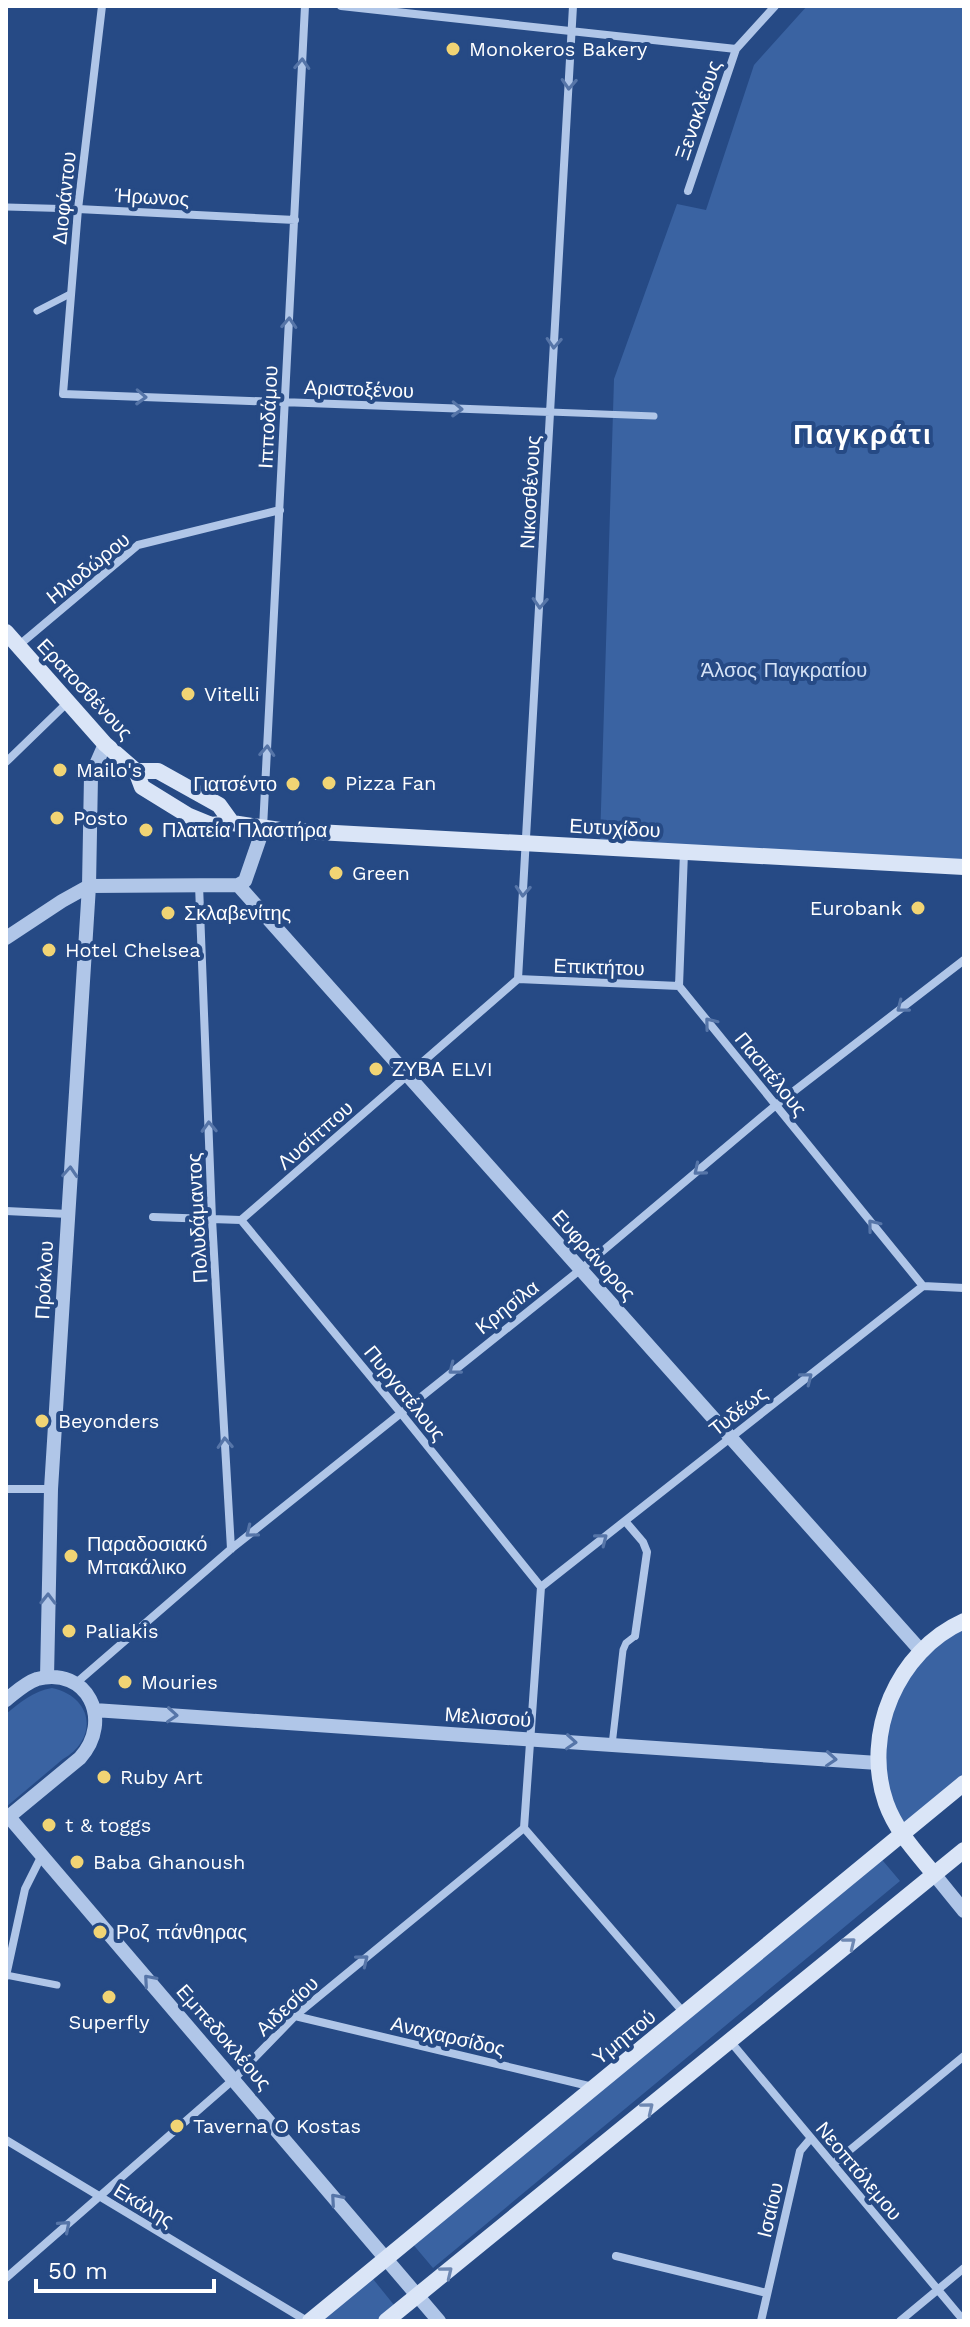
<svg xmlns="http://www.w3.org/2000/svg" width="970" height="2327" viewBox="0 0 970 2327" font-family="'Work Sans',sans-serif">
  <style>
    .green { fill: #3a63a2 }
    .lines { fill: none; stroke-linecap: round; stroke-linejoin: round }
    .pedestrian { stroke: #b0c6e8; stroke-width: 7 }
    .minor { stroke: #b0c6e8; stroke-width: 8 }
    .tertiary { stroke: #b0c6e8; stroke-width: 14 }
    .secondary { stroke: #dae5f7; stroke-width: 16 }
    .oneway { stroke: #5675a8 }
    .oneway2 { stroke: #6e88b3 }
    .poi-dot { fill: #f1d474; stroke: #264a85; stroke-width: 3 }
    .labels { text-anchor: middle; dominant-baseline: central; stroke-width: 8; stroke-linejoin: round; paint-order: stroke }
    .poi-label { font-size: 20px; fill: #fff; stroke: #264a85; text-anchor: start }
    .street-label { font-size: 20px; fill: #fff; stroke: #264a85 }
    .park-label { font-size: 20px; fill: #d4e2f6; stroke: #264a85 }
    .district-label { font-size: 28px; font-weight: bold; letter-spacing: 2px; fill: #fff; stroke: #264a85 }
  </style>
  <rect width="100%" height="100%" fill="#264a85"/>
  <path class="green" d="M807,6H964V860L600,842L614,379L677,204L706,210L754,65Z
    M964,1621V1783L901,1835L878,1763L898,1680Z
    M52,1688C93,1697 99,1738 63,1759L6,1807V1714C21,1702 33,1691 52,1688Z
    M878,1855L900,1881L433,2268L411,2242Z
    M369,2274L394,2305L375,2321H313Z"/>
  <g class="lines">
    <path class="pedestrian" d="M7,207L78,209
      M37,311L70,294
      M550,412L654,416
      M612,1745L623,1650L626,1643L635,1636
      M6,1975L57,1985"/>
    <path class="minor" d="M102,6L78,209L63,394L550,412
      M341,6L736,49
      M688,191L736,49L775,6
      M78,209L295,220
      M18,646L138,545L280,510
      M6,762L68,702
      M263,828L305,6
      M684,852L679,986L923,1286
      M199,885L212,1219L231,1549
      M518,979L573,6
      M518,979L679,986
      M6,1211L68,1214
      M153,1217L241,1220
      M241,1220L400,1412L541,1587
      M241,1220L518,979
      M6,1489H51
      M625,1521L643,1542L647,1552L635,1636
      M541,1587L923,1286L964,1288
      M75,1684L231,1549L580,1270L776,1105L964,960
      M524,1828L684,2013
      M524,1828L541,1587
      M6,1976L25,1889L42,1855
      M295,2016L593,2087
      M730,2041L964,2321
      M6,2140L307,2321
      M833,2164L964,2056
      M616,2256L767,2293
      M6,2278L234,2079L295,2016L524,1828
      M761,2321L800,2151L811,2138
      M900,2321L964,2268"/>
    <path class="tertiary" d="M238,885L921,1651
      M89,886L238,885L245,881L263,829
      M6,938L62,901L89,886
      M47,1677L51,1489L89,886L91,776L105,744
      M6,1700C16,1692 25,1683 37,1679C87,1666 114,1720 80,1758L6,1819
      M94,1710L878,1763
      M9,1817L439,2321
      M934,1874L964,1911"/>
    <path class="secondary" d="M6,632L105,744L136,771L142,787L189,816L211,825L232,823L280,830L964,867
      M136,771H158L219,805L232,823
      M934,1874C916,1852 896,1831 886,1803C862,1734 897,1651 964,1621
      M310,2321L964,1783
      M386,2321L964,1850"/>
  </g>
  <defs><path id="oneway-chevron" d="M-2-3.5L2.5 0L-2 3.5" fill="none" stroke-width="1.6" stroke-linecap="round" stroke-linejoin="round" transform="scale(2)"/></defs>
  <g class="oneway">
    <use href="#oneway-chevron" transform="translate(302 64) rotate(-87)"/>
    <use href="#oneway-chevron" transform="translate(569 84) rotate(93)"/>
    <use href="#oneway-chevron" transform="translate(289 323) rotate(-87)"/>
    <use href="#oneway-chevron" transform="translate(554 343) rotate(93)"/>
    <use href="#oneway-chevron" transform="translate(141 397) rotate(2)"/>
    <use href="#oneway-chevron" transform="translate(457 409) rotate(2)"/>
    <use href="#oneway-chevron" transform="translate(540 603) rotate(93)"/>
    <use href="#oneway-chevron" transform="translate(267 751) rotate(-87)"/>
    <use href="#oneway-chevron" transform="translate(523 891) rotate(93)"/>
    <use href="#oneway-chevron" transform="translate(902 1007) rotate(142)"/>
    <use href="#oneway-chevron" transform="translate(710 1023) rotate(-129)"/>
    <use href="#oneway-chevron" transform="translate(209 1127) rotate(-92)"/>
    <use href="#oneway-chevron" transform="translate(699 1170) rotate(140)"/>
    <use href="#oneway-chevron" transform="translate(70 1172) rotate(-86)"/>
    <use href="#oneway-chevron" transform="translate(873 1225) rotate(-129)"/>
    <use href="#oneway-chevron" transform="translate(454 1369) rotate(142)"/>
    <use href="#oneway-chevron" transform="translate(807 1378) rotate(-38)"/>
    <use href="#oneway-chevron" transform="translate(225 1443) rotate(-93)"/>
    <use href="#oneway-chevron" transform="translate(251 1532) rotate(141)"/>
    <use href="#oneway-chevron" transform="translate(602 1539) rotate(-38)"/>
    <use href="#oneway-chevron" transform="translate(48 1599) rotate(-89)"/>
    <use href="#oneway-chevron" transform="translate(172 1715) rotate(4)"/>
    <use href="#oneway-chevron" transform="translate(571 1742) rotate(4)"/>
    <use href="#oneway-chevron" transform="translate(831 1759) rotate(4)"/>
    <use href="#oneway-chevron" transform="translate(363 1960) rotate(-39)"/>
    <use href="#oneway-chevron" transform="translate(149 1980) rotate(-131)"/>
    <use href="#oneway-chevron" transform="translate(336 2199) rotate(-131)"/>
    <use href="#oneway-chevron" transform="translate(65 2226) rotate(-41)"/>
  </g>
  <g class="oneway2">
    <use href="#oneway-chevron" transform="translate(850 1943) rotate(-39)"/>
    <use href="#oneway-chevron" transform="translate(648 2108) rotate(-39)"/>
    <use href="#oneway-chevron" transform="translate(447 2272) rotate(-39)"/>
  </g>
  <g class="poi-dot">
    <circle cx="453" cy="49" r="8"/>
    <circle cx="188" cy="694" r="8"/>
    <circle cx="60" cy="770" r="8"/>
    <circle cx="329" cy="783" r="8"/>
    <circle cx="293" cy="784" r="8"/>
    <circle cx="57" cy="818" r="8"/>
    <circle cx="146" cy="830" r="8"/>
    <circle cx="336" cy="873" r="8"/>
    <circle cx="918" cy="908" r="8"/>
    <circle cx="168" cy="913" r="8"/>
    <circle cx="49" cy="950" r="8"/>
    <circle cx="376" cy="1069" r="8"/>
    <circle cx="42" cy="1421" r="8"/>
    <circle cx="71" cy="1556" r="8"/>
    <circle cx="69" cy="1631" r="8"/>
    <circle cx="125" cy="1682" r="8"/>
    <circle cx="104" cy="1777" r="8"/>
    <circle cx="49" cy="1825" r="8"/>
    <circle cx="77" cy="1862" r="8"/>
    <circle cx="100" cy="1932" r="8"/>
    <circle cx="109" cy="1997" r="8"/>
    <circle cx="177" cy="2126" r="8"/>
  </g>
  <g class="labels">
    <g class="poi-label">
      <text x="469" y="49">Monokeros Bakery</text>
      <text x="204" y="694">Vitelli</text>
      <text x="76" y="770">Mailo's</text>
      <text x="345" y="783">Pizza Fan</text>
      <text x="277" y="784" text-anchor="end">Γιατσέντο</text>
      <text x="73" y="818">Posto</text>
      <text x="162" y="830">Πλατεία Πλαστήρα</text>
      <text x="352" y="873">Green</text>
      <text x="902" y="908" text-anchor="end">Eurobank</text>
      <text x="184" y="913">Σκλαβενίτης</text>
      <text x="65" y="950">Hotel Chelsea</text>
      <text x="392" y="1069">ΖΥΒΑ ELVI</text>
      <text x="58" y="1421">Beyonders</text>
      <text x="87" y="1544">Παραδοσιακό<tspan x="87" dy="23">Μπακάλικο</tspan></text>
      <text x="85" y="1631">Paliakis</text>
      <text x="141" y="1682">Mouries</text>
      <text x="120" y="1777">Ruby Art</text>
      <text x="65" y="1825">t &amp; toggs</text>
      <text x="93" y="1862">Baba Ghanoush</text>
      <text x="116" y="1932">Ροζ πάνθηρας</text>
      <text x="109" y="2022" text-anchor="middle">Superfly</text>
      <text x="193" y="2126">Taverna O Kostas</text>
    </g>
    <g class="street-label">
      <text transform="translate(698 110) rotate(-71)">Ξενοκλέους</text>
      <text transform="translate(152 197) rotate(3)">Ήρωνος</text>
      <text transform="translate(64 198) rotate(-84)">Διοφάντου</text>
      <text transform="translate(359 389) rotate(2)">Αριστοξένου</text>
      <text transform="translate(268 417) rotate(-87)">Ιπποδάμου</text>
      <text transform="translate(530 492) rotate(-87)">Νικοσθένους</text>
      <text transform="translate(88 568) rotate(-39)">Ηλιοδώρου</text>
      <text transform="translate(85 689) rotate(47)">Ερατοσθένους</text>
      <text transform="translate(615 828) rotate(3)">Ευτυχίδου</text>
      <text transform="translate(599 967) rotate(2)">Επικτήτου</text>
      <text transform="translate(771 1074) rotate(51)">Πασιτέλους</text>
      <text transform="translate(315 1135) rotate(-41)">Λυσίππου</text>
      <text transform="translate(197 1218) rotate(-93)">Πολυδάμαντος</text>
      <text transform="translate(594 1255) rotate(48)">Ευφράνορος</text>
      <text transform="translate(44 1280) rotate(-87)">Πρόκλου</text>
      <text transform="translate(507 1307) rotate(-38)">Κρησίλα</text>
      <text transform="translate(405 1393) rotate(51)">Πυργοτέλους</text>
      <text transform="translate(738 1411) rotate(-38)">Τυδέως</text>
      <text transform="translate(488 1717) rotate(4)">Μελισσού</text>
      <text transform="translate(287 2006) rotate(-43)">Αιδεσίου</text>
      <text transform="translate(448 2036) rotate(13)">Αναχαρσίδος</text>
      <text transform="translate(224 2037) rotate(49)">Εμπεδοκλέους</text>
      <text transform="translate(624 2037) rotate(-39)">Υμηττού</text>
      <text transform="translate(859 2171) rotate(50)">Νεοπτόλεμου</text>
      <text transform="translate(144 2205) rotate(31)">Εκάλης</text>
      <text transform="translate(770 2210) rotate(-77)">Ισαίου</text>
    </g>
    <g class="park-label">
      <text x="784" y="670">Άλσος Παγκρατίου</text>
    </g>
    <g class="district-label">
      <text x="863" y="434">Παγκράτι</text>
    </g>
  </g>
  <rect width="970" height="2327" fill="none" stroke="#ffffff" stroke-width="16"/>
  <path d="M36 2279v12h178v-12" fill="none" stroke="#ffffff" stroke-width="4"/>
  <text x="48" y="2279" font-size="24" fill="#ffffff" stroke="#264a85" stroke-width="6" paint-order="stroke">50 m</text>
</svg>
